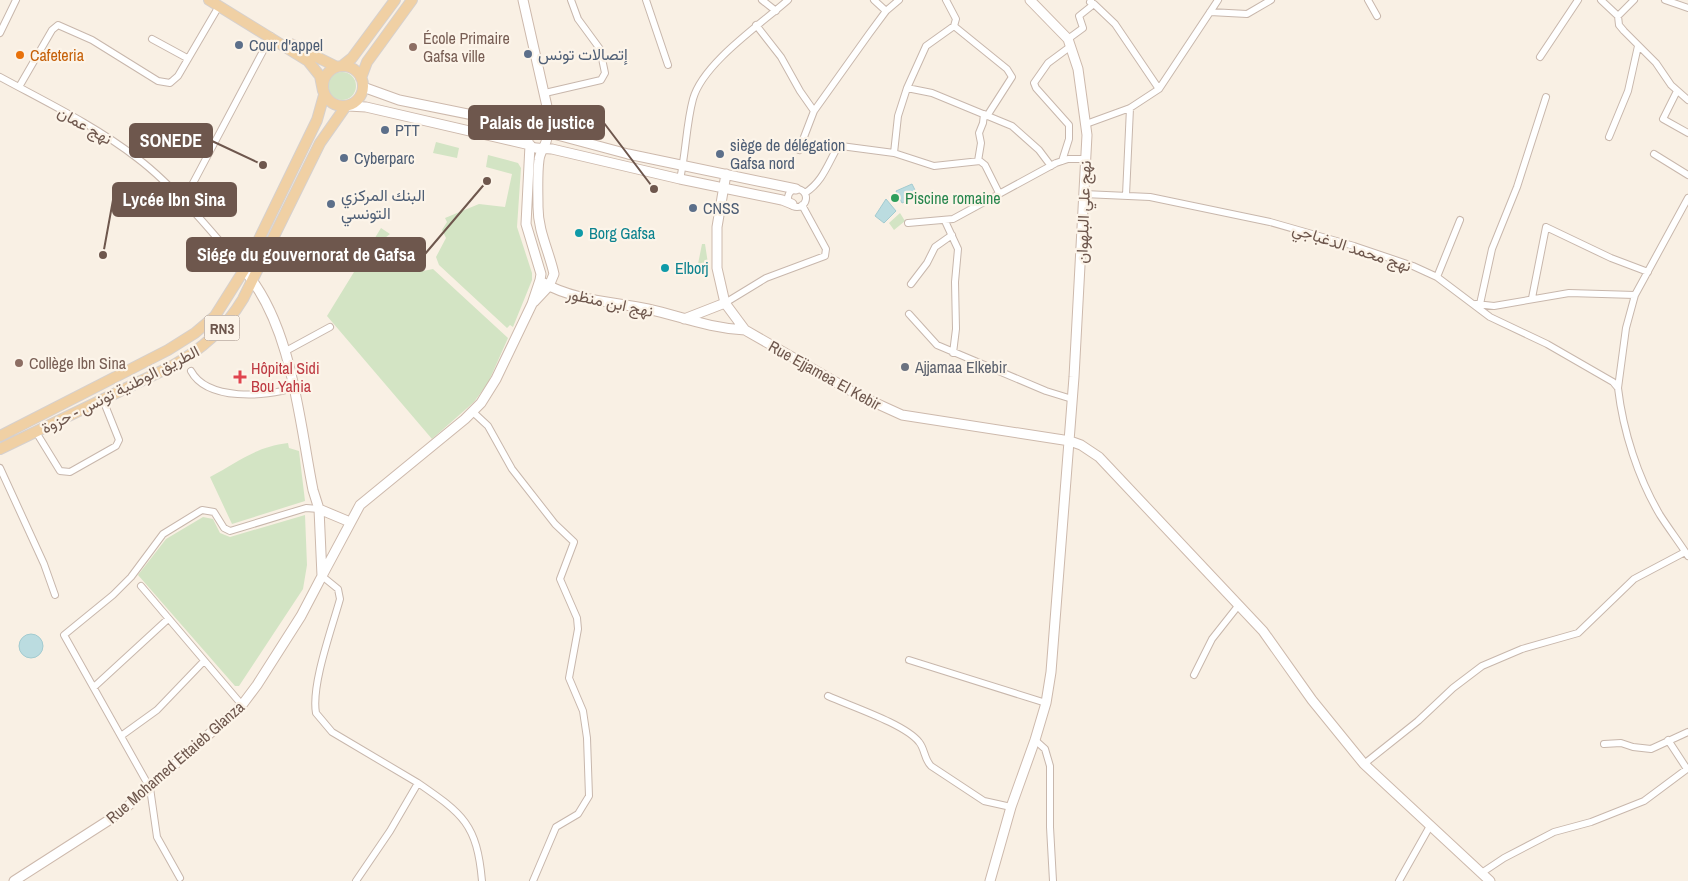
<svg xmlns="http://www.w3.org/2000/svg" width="1688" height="881" viewBox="0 0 1688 881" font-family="'Archivo Narrow',Vazirmatn,sans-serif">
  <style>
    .green { fill: #d3e4c4 }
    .water { fill: #bbdce0; stroke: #a3cbd0 }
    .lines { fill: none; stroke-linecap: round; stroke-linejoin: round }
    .street-casing { stroke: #c8b7ac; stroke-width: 8 }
    .secondary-casing { stroke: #cdb9ac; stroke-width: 11 }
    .primary-casing { stroke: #d6d0cd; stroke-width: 12 }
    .street { stroke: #fff; stroke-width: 6 }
    .secondary { stroke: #fff; stroke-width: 9 }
    .primary { stroke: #f0d0a4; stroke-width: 10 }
    .service-dot { fill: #5c6f8a; stroke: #fcf4e9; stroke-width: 2 }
    .education-dot { fill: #8d6e63; stroke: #fcf4e9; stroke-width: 2 }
    .food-dot { fill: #e8710a; stroke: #fcf4e9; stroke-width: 2 }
    .leisure-dot { fill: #2e9e5b; stroke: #fcf4e9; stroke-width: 2 }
    .culture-dot { fill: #0f9aa8; stroke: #fcf4e9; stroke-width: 2 }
    .worship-dot { fill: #6b7280; stroke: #fcf4e9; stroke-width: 2 }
    .health-dot { fill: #e0444e; stroke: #fcf4e9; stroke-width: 2 }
    .labels { text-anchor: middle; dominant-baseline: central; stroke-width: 4.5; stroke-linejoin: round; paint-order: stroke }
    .shield { fill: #fcf4e9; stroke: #99867c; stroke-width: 1 }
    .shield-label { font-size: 15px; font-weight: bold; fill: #6e574d }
    .education-label { font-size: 16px; fill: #785e54; stroke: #fcf4e9; text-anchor: start }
    .service-label { font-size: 16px; fill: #4e5e75; stroke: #fcf4e9; text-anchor: start }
    .food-label { font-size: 16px; fill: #c56008; stroke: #fcf4e9; text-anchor: start }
    .street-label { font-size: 16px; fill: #6e574d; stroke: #fcf4e9 }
    .leisure-label { font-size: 16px; fill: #27864d; stroke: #fcf4e9; text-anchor: start }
    .culture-label { font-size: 16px; fill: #0d838f; stroke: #fcf4e9; text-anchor: start }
    .worship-label { font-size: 16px; fill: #5b616d; stroke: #fcf4e9; text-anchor: start }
    .health-label { font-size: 16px; fill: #be3a42; stroke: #fcf4e9; text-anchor: start }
    .leader { fill: none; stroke: #6e574d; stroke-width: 2 }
    .callout-dot { fill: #6e574d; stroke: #fcf4e9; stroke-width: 2 }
    .callout { fill: #6e574d; stroke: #6e574d; stroke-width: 2 }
    .callout-label { font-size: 18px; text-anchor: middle; font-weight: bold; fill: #fff }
  </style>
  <rect width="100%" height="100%" fill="#f9f0e4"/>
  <path class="green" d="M328 86a14 14 0 1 1 28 0a14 14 0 1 1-28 0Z
    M436,142L459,148L457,158L433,153Z
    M488,155L518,163L521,168L517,227L532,273V280L513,327L510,325L507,328L439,265L436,257L446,238L442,230L447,222L445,218L479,204L505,207L512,174L486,167Z
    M900,213L905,221L894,230L889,223Z
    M381,228L390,234L376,245L371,261L423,271L433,269L508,338L488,383L474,402L432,439L327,316Z
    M702,244H705L709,270L696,274Z
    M288,443L289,448L299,451L305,501L232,524L210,477C238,462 255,447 288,443Z
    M305,515L307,565L303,589L239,686H235L138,575L166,539L203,517L213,519L220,533L230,537Z"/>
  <path class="water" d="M912,184L918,196L902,203L896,191Z
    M886,199L896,211L884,223L875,216Z
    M19 646a12 12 0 1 1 24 0a12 12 0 1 1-24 0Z"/>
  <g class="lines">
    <g class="street-casing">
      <path id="street" d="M646,0L668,65
        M762,0L776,11
        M874,0L886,11
        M946,0L956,19L954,26L926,46L907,88L932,93L1012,126L1039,150L1051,166
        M1368,0L1377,16
        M1601,0L1618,16L1634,0
        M1665,0L1688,8
        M1094,4L1115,24L1159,89
        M1210,12L1247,14L1271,0
        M1618,16L1619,25L1624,31L1656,63L1671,85L1688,100
        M756,25L781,57L800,91L814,111
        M954,26L1007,69L1012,77L987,116
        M0,33L16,0
        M152,39L187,58
        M1068,39L1083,28L1079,16L1094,4L1090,2L1091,0
        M1540,57L1578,0
        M0,77C46,102 96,126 137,158C173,185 215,235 244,270
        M19,87L52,30L58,25L92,40L158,81L170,83L178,76L219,6
        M1677,91L1663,119L1688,133
        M545,93L601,80L605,73L600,49L578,19L571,0
        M1086,124L1130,108L1159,89L1218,0
        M1609,137L1628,91L1638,46
        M799,150L814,111L869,34L886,11L899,0
        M894,153L898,116L907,88
        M1654,154L1688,175
        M978,161L981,143L979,133L983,123L984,114
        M1062,161L1069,139V125L1036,88L1034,83L1048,63L1071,46
        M680,179C686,153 686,125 693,99C703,63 761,24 788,0
        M788 198a9 9 0 1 1 18 0a9 9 0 1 1-18 0Z
        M805,193C822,182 827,166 837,148L841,146L894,153L934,166L980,161L985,165L999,193
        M1084,194L1150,197L1270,222L1354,246L1413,266L1437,277L1490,317L1547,344L1613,382L1618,388C1623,431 1638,478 1660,515C1669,529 1679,542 1688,556
        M1126,195L1130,108
        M183,202L271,36
        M945,221L958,249L955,282L956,329L953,353
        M908,223L953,219L1056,163L1068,159H1085
        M1437,277L1460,220
        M911,284L927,263L935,247L952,235
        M1532,298L1546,227L1611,258L1648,272
        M725,303L766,278L825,256L826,249L802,205
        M1476,304L1494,306L1569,293L1635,295
        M1480,304L1492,249L1517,187L1546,97
        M909,314L937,345L1046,391L1072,399
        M284,352L330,327
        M191,371C207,401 266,397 293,388
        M1618,388L1626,328L1635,295L1688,198
        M473,412L488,426L512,469L555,524L574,542L560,579L577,618L578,629L569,678L583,711L587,738L589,796L578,814L556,827L533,881
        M36,432L60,471L70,472L116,446L119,440L103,400
        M0,468L44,564L55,595
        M322,576L338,589L340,599C332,628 311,685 316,713L332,732L418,783L390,831L356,881
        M141,586L242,705
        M909,660L1046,703
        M1194,675L1212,639L1238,606
        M94,687L168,619
        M828,696C850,706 905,724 919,742C925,749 924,759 931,766L984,801L1011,807
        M121,736L157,710L204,661
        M1035,740L1045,749L1050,766V827L1053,881
        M1604,744L1621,743L1633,747L1651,749L1688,732
        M1364,764L1418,721L1453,688L1482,666L1522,649L1578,633L1634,579L1685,552
        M418,783C463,814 477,824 482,881
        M1483,872L1504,858L1554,832L1591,822L1644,801L1687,769L1668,740
        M180,878L157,837L150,788L64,635L113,595L131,577L163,534L202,510L214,512L224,528L230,531L306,508L319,509
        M1399,881L1430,826"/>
    </g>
    <g class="secondary-casing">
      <path id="secondary" d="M523,0L548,111L546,132L628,154L796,189
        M363,87L399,100L537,128
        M726,174L717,227V268L725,303L745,330L858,395L902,415L1070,441L1081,445L1099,457L1263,631L1312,700L1364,764L1490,881
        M544,283C572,300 615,302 648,309C683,317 709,328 745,330
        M534,302L549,286L554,274C549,251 538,231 538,207C538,191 537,175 539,160C540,150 548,144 547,135L543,130L534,129C527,134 524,146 536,148C541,149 547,148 552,149L680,179L782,200L792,204
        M684,319L725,303
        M319,509L350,522
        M323,574L360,505L465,419L481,403L496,379L532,304L540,280L541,274L526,224L530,145L366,107L348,106
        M14,881L120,813L242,705L257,685L301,616L322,576L319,509L313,490C299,420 292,325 244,270
        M990,881L1011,807L1035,740L1046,703L1051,672L1074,377L1087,135L1078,69L1068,39L1030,0"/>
    </g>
    <g class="primary-casing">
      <path id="primary" d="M209,0L308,61L320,76L323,91
        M291,44L337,67
        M323 86a20 20 0 1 1 40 0a20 20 0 1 1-40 0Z
        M342,66L352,58L395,0
        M361,78L367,62L412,0
        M0,436L168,350L195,333L215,316L244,270L317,120L324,95
        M0,449L172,366C202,349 225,329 243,299L320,143L346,106"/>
    </g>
    <use href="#street" class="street"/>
    <use href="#secondary" class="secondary"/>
    <use href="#primary" class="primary"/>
  </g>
  <g class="service-dot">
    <circle cx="239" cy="45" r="5"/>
    <circle cx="528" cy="54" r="5"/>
    <circle cx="385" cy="130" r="5"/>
    <circle cx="720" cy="154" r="5"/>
    <circle cx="344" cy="158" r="5"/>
    <circle cx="331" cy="204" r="5"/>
    <circle cx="693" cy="208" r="5"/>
  </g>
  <g class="education-dot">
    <circle cx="413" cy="47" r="5"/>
    <circle cx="19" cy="363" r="5"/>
  </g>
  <circle class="food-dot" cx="20" cy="55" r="5"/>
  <circle class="leisure-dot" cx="895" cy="198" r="5"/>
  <g class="culture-dot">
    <circle cx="579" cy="233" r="5"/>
    <circle cx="665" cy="268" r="5"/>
  </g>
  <circle class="worship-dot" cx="905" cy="367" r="5"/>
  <path class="health-dot" d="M237.5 369.5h5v5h5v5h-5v5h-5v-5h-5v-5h5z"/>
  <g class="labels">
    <rect class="shield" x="204.5" y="315.5" width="35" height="25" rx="4"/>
    <g class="shield-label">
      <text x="222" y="328">RN3</text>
    </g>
    <g class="education-label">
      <text x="423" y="38">École Primaire<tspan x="423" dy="18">Gafsa ville</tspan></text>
      <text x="29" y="363">Collège Ibn Sina</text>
    </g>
    <g class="service-label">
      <text x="249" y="45">Cour d'appel</text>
      <text x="538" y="54">إتصالات تونس</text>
      <text x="395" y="130">PTT</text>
      <text x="730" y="145">siège de délégation<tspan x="730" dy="18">Gafsa nord</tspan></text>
      <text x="354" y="158">Cyberparc</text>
      <text x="341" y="195">البنك المركزي<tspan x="341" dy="18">التونسي</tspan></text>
      <text x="703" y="208">CNSS</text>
    </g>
    <g class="food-label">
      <text x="30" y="55">Cafeteria</text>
    </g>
    <g class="street-label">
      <text transform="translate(85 125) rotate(30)">نهج عمان</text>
      <text transform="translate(1083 212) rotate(-88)">نهج علي البلهوان</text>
      <text transform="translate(1352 247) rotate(18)">نهج محمد الدغباجي</text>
      <text transform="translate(610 302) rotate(12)">نهج ابن منظور</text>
      <text transform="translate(825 375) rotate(29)">Rue Ejjamea El Kebir</text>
      <text transform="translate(120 389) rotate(-27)">الطريق الوطنية تونس - حزوة</text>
      <text transform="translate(175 762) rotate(-41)">Rue Mohamed Ettaieb Glanza</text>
    </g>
    <g class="leisure-label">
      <text x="905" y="198">Piscine romaine</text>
    </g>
    <g class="culture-label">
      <text x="589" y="233">Borg Gafsa</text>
      <text x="675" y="268">Elborj</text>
    </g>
    <g class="worship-label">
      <text x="915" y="367">Ajjamaa Elkebir</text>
    </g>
    <g class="health-label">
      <text x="251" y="368">Hôpital Sidi<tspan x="251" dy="18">Bou Yahia</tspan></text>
    </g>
  </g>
  <path class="leader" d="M654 189L604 123M263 165L212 141M103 255L113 200M487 181L425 254"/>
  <g class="callout-dot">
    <circle cx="654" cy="189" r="5"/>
    <circle cx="263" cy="165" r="5"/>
    <circle cx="103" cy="255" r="5"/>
    <circle cx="487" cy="181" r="5"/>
  </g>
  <g class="callout">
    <rect x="469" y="106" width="135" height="33" rx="5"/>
    <rect x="130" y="124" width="82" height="33" rx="5"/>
    <rect x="113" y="183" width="123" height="33" rx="5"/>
    <rect x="187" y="238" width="238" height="33" rx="5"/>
  </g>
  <g class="callout-label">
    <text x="537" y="129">Palais de justice</text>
    <text x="171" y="147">SONEDE</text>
    <text x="174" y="206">Lycée Ibn Sina</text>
    <text x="306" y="261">Siége du gouvernorat de Gafsa</text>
  </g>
</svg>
